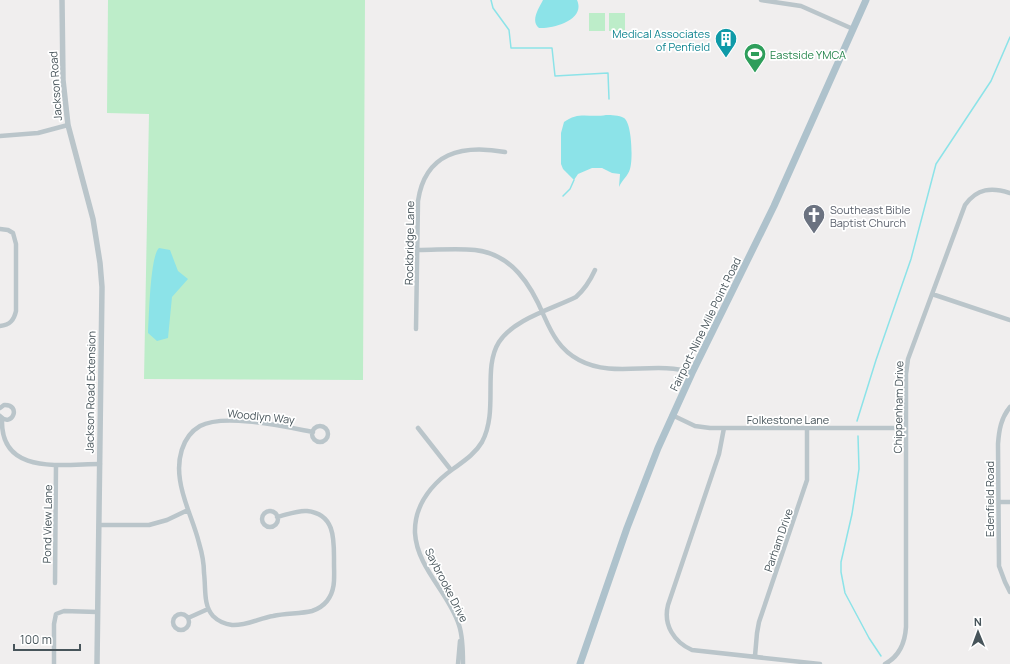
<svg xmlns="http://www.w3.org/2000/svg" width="1010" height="664" viewBox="0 0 1010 664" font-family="Manrope,sans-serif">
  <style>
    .green { fill: #bdedc9 }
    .water { fill: #8ce3e8 }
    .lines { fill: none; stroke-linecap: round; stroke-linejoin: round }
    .stream { stroke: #8ce3e8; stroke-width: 1.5 }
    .minor { stroke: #bac5ca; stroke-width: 4.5 }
    .tertiary { stroke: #bac5ca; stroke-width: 5.5 }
    .primary { stroke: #aec2cc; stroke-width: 7 }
    .labels { text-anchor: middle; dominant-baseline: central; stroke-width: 3.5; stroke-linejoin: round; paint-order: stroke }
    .culture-label { font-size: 11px; fill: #0d838f; stroke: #fff; text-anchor: end }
    .leisure-label { font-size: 11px; fill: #27864d; stroke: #fff; text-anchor: start }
    .street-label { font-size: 11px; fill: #47545a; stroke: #fff }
    .worship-label { font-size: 11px; fill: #5b616d; stroke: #fff; text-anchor: start }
  </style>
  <rect width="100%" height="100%" fill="#f0eeee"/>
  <path class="green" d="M108,0H365L363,380L144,379L149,114L107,113Z
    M589,13H605V31H589Z
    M609,13H625V31H609Z"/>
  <path class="water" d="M543,0H577C586,20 553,29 539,28C530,21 539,8 543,0Z
    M606,115C611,115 619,115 624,118C632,123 633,160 630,169C628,176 622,180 619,187L620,174L612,173L602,168H592L578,174L574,180L563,169L561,164V133L564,122C579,111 589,118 606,115Z
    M159,248L170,250L178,271L188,279L172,297L168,338L157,341L148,333C149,319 150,256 159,248Z"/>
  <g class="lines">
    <path class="stream" d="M491,0L493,8L509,30L511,48H552L555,76L608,73L609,99
      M563,196L570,189L574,180
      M857,421L876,360L911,259L936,164L991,81L1010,37
      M858,436L859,469L852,514L841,562V572L845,593L869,638L881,656"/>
    <path class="minor" d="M761,0L801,6L853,29
      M0,136L38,133L68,125
      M0,229L8,230L13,233L16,244V311C14,320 10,325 0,326
      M418,250C437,250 457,248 475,250C512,254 531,285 544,316C552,334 560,350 579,360C614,379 656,360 692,373
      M932,294L1010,320
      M416,329L418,201C425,153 462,144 505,152
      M1010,407C1001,418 999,430 998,444L999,566L1005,582L1010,592
      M0,408L4,405C22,404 12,429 0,416
      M672,415L695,426L710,428H906
      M2,419C0,476 62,464 100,464
      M312 434a8 8 0 1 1 16 0a8 8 0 1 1-16 0Z
      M418,428L451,470
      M724,428L719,454L668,605C663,625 674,642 692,650L820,664
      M999,502H1010
      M262 519a8 8 0 1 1 16 0a8 8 0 1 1-16 0Z
      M277,517C286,515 298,510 307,511C336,514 334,541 334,563C334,576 336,590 327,601C323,606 318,609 312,611C300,614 286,613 273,616C260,618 246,626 232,625C225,624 218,621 213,616C203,605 206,588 204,573C204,563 202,553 199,543C194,522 183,502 180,480C177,461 181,437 200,426C224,413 286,427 313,432
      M99,525H149L167,520L188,510
      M55,583L56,465
      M173 622a8 8 0 1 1 16 0a8 8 0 1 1-16 0Z
      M188,618L208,609
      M755,656L757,633L759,622L807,480V428
      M54,664V624L56,614L64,611L97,612
      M458,664L460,641
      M463,664C463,651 463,637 459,625C449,593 417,568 415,533C414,505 432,484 453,469C464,461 475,454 482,442C499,410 482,369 499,342C514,319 552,309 576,297C585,289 590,281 595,270
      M885,664C900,656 905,643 906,627V374L908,359L965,205C977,188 992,187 1010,193"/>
    <path class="tertiary" d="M62,0L63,80L68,125L93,219L100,263L102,287L97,664"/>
    <path class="primary" d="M580,664L627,528L658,448L692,373L774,206L866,0"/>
  </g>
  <defs>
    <g id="building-pin" transform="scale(1.15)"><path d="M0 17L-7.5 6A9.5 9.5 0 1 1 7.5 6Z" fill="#0f9aa8" stroke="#fff"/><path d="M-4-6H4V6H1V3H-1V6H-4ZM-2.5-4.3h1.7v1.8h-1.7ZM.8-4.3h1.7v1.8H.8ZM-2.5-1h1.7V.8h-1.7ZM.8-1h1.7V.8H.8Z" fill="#fff"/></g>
    <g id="stadium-pin" transform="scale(1.15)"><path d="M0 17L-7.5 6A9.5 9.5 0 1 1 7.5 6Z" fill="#2e9e5b" stroke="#fff"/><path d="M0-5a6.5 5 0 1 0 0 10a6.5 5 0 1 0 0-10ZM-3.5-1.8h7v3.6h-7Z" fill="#fff"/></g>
    <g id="church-pin" transform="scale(1.15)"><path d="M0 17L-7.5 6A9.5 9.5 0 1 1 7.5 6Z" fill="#6b7280" stroke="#fff"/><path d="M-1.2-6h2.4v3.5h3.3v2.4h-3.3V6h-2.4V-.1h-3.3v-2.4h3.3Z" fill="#fff"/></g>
  </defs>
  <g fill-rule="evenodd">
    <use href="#building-pin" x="726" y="39"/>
    <use href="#stadium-pin" x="755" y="54"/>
    <use href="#church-pin" x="814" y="215"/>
  </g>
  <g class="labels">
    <g class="culture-label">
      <text x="710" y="33">Medical Associates<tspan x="710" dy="13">of Penfield</tspan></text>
    </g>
    <g class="leisure-label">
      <text x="770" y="54">Eastside YMCA</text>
    </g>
    <g class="street-label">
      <text transform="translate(55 86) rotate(-94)">Jackson Road</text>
      <text transform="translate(409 243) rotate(-89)">Rockbridge Lane</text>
      <text transform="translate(705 324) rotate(-64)">Fairport-Nine Mile Point Road</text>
      <text transform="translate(90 392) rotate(-89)">Jackson Road Extension</text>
      <text transform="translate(898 407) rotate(-89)">Chippenham Drive</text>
      <text transform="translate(261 416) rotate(6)">Woodlyn Way</text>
      <text x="788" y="419">Folkestone Lane</text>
      <text transform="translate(989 499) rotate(-90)">Edenfield Road</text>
      <text transform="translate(47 524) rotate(-89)">Pond View Lane</text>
      <text transform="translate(778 540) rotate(-71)">Parham Drive</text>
      <text transform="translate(447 585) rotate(63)">Saybrooke Drive</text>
    </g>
    <g class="worship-label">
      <text x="830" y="209">Southeast Bible<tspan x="830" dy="13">Baptist Church</tspan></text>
    </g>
  </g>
  <g transform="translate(978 632) rotate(359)" stroke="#ffffff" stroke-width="3" paint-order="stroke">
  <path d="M0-3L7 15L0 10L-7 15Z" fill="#47545a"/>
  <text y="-6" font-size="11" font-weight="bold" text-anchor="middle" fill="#47545a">N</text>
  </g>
  <path d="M14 644v6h66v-6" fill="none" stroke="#47545a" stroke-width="2"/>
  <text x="20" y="644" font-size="12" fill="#47545a" stroke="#ffffff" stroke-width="3" paint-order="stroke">100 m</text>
</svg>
